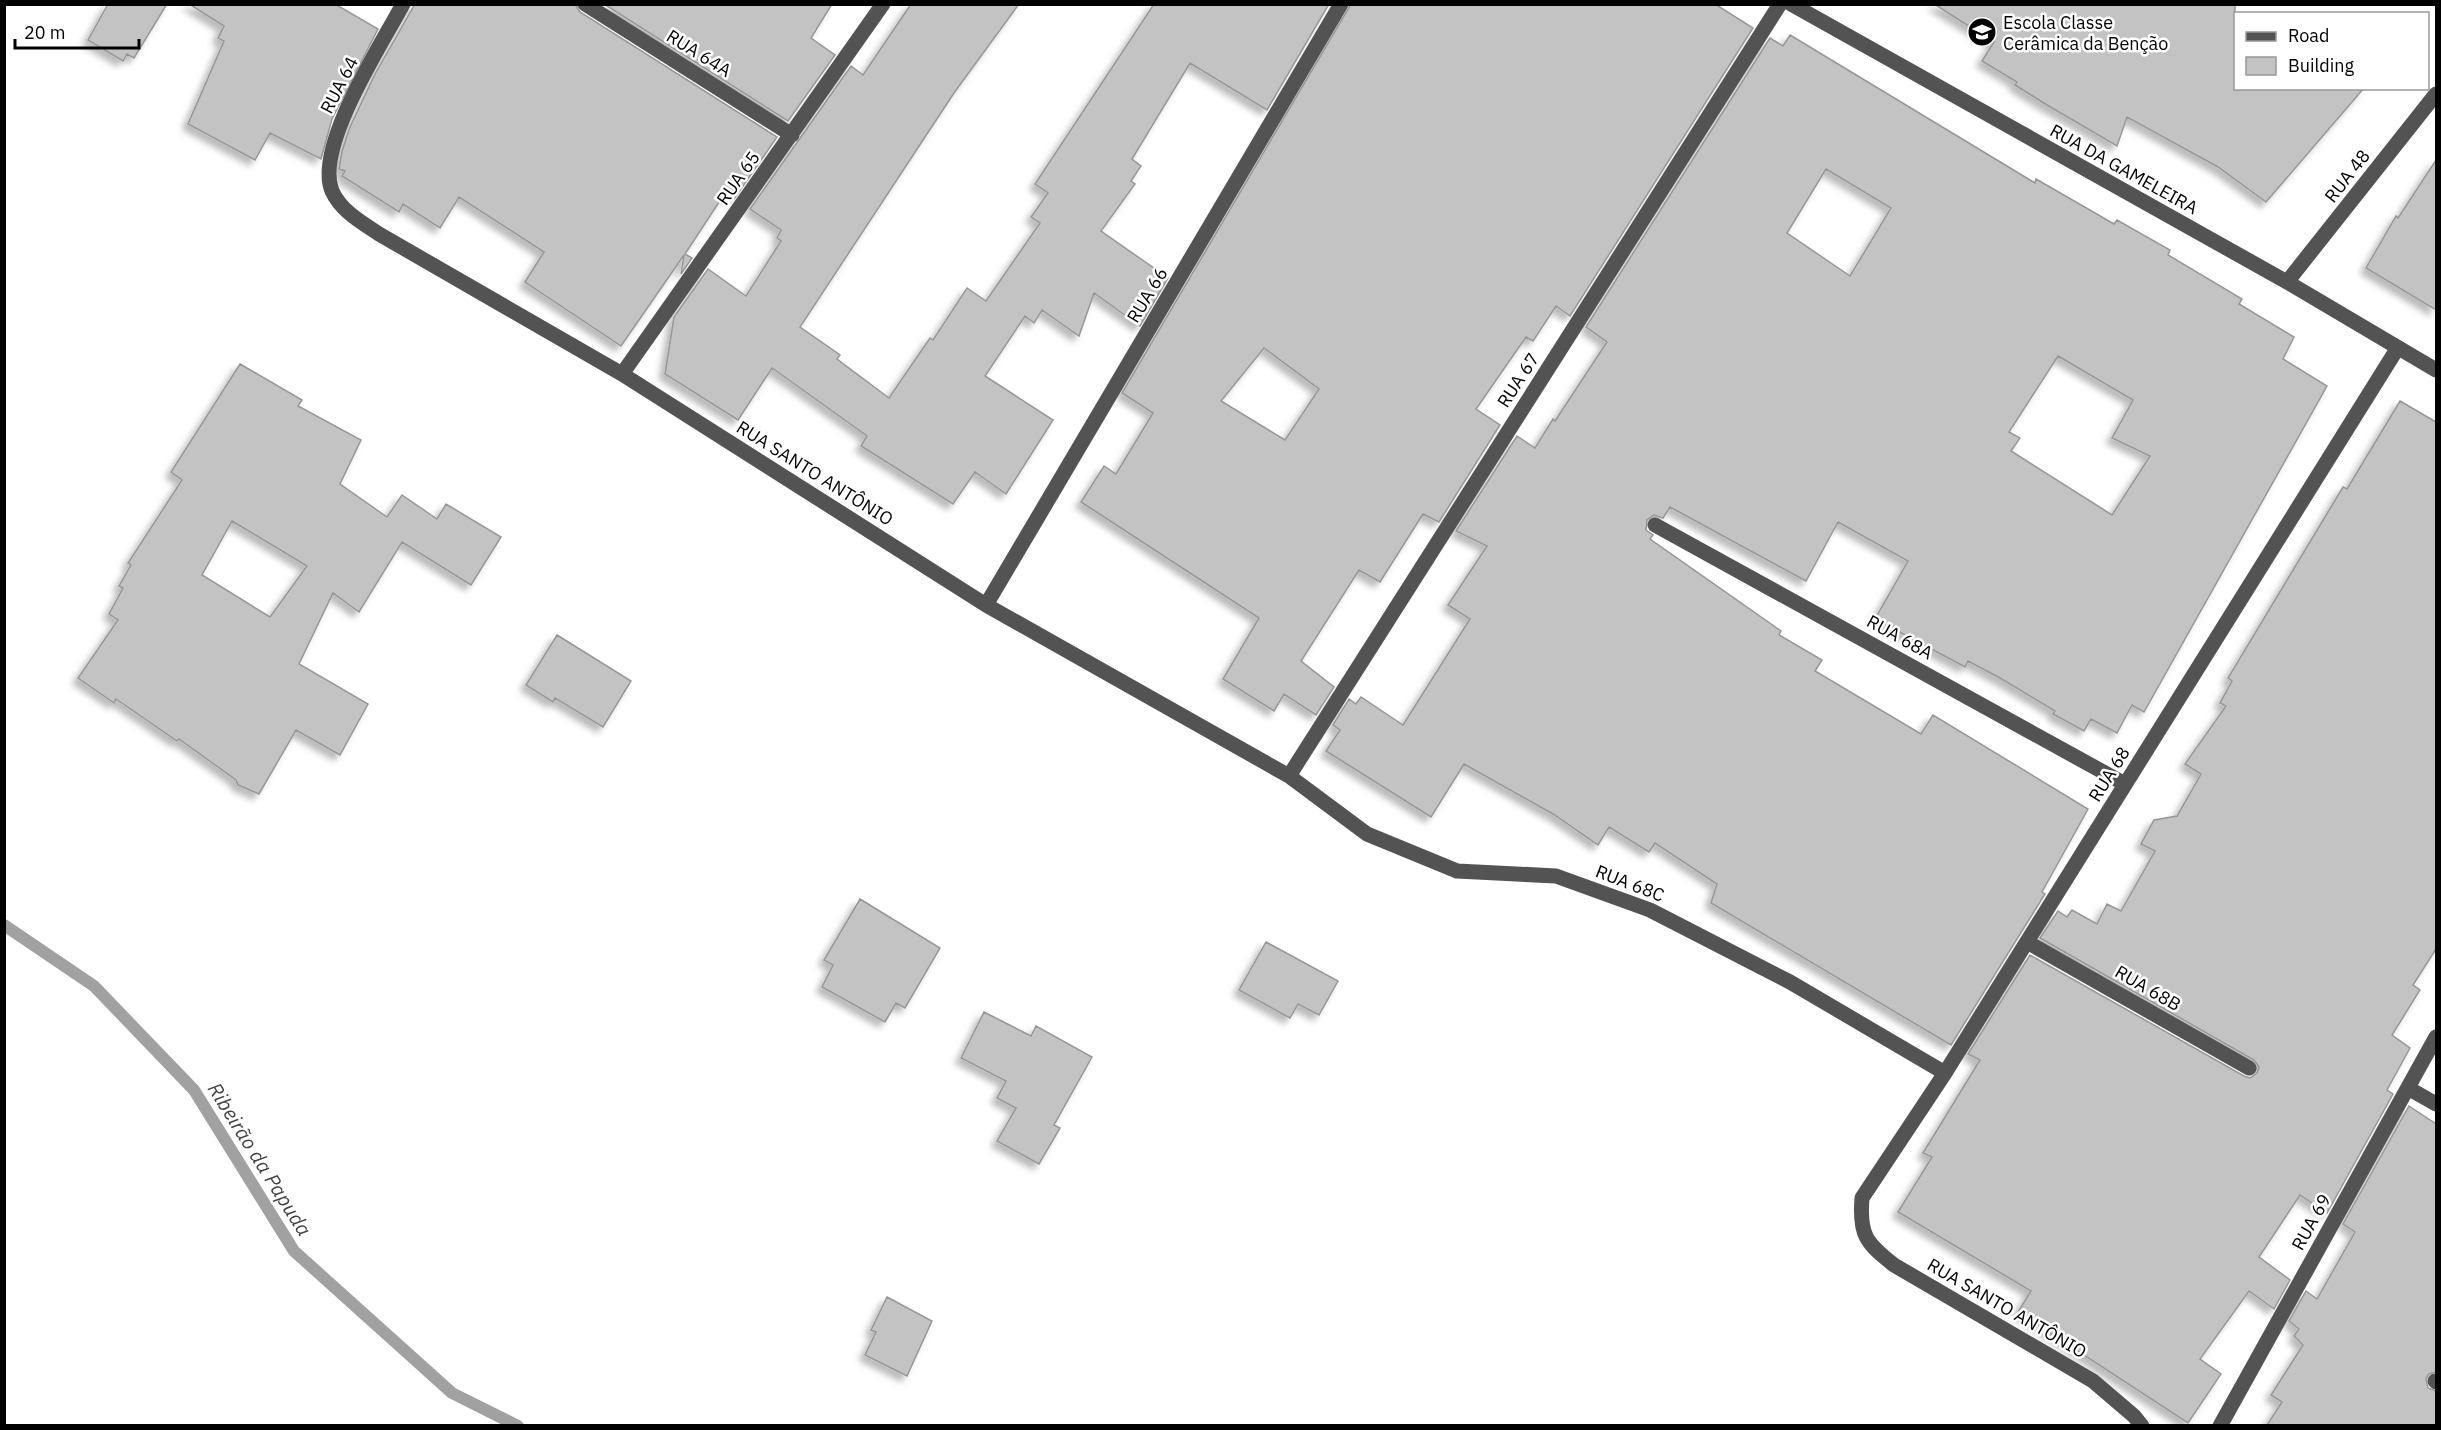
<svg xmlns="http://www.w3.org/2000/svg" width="2441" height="1430" viewBox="0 0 2441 1430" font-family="'IBM Plex Sans',sans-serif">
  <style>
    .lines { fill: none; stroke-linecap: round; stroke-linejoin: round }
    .stream { stroke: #a1a1a1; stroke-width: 12 }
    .building { fill: #c3c3c3; stroke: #979797; stroke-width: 1.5; fill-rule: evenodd; filter: url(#shadow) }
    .minor { stroke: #535353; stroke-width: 15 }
    .labels { text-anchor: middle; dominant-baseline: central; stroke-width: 5; stroke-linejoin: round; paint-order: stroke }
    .poi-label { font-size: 18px; fill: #000; stroke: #fff; text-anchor: start }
    .street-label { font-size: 18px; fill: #000; stroke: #fff }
    .water-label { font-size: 20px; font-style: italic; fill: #424242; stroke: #fff }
  </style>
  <defs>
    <filter id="shadow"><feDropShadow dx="-5.5" dy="5.5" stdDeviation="3" flood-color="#0004"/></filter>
  </defs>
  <rect width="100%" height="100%" fill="#fff"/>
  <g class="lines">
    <path class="stream" d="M4,925L94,986L194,1090L294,1251L452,1393L518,1426"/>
  </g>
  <path class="building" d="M108,4H167L134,58L127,54L123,61L88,40Z
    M189,4H335L378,29L332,119L321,159L270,133L255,160L188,124L224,41L218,38L224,26Z
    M415,4H575L580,12L777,137L734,199L725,193L685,254L692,258L681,274L684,255L621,346L525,282L544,252L459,197L440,228L403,204L399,212L342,176L345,171L339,169L342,151L350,127L375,74Z
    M604,4H832L811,38L835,55L788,121Z
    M911,4H1019L954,93L800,327L840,355L837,359L889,398L930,338L933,340L967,288L986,301L1040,223L1031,217L1048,193L1035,184L1154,4H1329L1267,110L1190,63L1132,159L1141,166L1131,181L1135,184L1101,231L1168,278L1140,326L1094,293L1079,336L1042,310L1034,323L1025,316L985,376L1053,420L1006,494L975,472L953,504L861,446L867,436L772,368L738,420L665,374L674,317L708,269L746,296L781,241L777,238L781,230L750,209L851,66L863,75Z
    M1351,4H1715L1753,28L1570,316L1556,306L1533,341L1526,337L1476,409L1500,425L1439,522L1423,514L1380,582L1359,570L1301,661L1334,687L1316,715L1284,694L1274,711L1223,679L1259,618L1081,502L1104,466L1116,474L1153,413L1122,393ZM1264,348L1319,389L1285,440L1221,401Z
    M1934,4H2235V88H2364L2266,202L2218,167L2127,117L2117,146L2047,105L2015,85L2017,82L1982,61L1994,42Z
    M1790,35L2035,183L2036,179L2114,224L2117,220L2170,250L2168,255L2242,299L2239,304L2294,337L2283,359L2327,386L2144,712L2132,705L2117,733L2091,719L2084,731L2053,714L2055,711L2000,678L1968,661L1965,667L1875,619L1908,561L1838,522L1806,581L1670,507L1663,518L1654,515L1647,520L1646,530L1653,535L1650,539L1781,631L1779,635L1822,660L1815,671L1921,734L1933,715L2088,809L2042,892L2045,894L1951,1045L1711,903L1717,884L1655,843L1649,852L1609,827L1598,845L1553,814L1464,764L1431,817L1326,751L1340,730L1333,725L1349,699L1356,704L1361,697L1403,725L1470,619L1448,605L1487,546L1456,531L1517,436L1535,448L1553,419L1555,421L1607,342L1586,327L1770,38L1783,46ZM1826,169L1891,208L1850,276L1787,233ZM2058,356L2133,400L2112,438L2150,456L2112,515L2011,451L2020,438L2009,432Z
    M2436,160V310L2366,268L2396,216L2398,218Z
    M240,364L302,400L298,406L361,440L340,484L387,517L402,495L437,519L446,504L501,537L471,585L402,542L359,612L333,593L299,664L368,704L340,755L296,730L259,794L238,785L236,780L179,739L177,741L116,699L114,703L78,678L118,620L109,614L123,588L119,586L131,565L128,563L182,480L171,472ZM232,521L307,566L270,617L202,575Z
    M2400,401L2436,422V949L2413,985L2420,990L2392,1035L2410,1048L2387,1090L2393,1094L2327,1213L2300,1195L2259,1257L2290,1280L2274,1309L2249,1291L2200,1359L2221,1374L2188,1423L2018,1312L2031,1291L1898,1212L1932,1157L1923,1153L1980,1060L1968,1054L2030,955L2244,1076L2250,1078L2257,1073L2259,1067L2254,1060L2040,938L2058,911L2067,917L2072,910L2097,924L2107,904L2121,911L2155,851L2141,844L2154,820L2177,816L2201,774L2185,764L2226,706L2220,703L2232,681L2228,678L2343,487L2347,489Z
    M557,635L631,681L603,727L555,698L553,702L526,685Z
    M860,899L940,948L905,1008L896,1003L885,1022L822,987L833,965L824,960Z
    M1266,942L1338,981L1319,1015L1298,1004L1290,1018L1239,990Z
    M984,1012L1031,1036L1036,1026L1092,1057L1054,1125L1060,1128L1039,1164L997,1141L1016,1108L997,1098L1006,1081L961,1058Z
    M2409,1106L2436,1124V1372L2429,1374L2426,1379L2428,1388L2436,1391V1425H2267L2282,1402L2271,1395L2303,1345L2294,1336L2299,1329L2289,1321L2306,1291L2317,1299L2355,1232L2343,1224Z
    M887,1297L932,1321L907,1376L865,1355L876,1332L871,1330Z"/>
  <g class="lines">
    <path class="minor" d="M403,4C382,44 314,147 332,191C341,211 361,222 379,234L622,374L986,605L1289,776L1367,834L1457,871L1556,876L1650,910L1790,982L1945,1073
      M585,4L792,135
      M1791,4L2287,282L2436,370
      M2287,282L2436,94
      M622,374L883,4
      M1655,525L2125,784
      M986,605L1341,4
      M1289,776L1780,4
      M2027,942L2249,1068
      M2408,1088L2436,1104
      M2435,1381L2436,1382
      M2142,1426L2134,1416L2093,1381L1894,1265C1866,1243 1859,1235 1862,1198L1945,1073L2397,349
      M2220,1426L2436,1037"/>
  </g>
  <defs>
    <g id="school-disc" transform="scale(1.5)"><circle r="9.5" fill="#000" stroke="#fff"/><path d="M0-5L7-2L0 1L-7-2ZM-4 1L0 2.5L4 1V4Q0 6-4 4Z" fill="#fff"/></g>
  </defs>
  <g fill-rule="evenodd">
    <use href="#school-disc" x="1982" y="32"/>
  </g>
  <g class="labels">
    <g class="poi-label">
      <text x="2003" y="22">Escola Classe<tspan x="2003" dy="21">Cerâmica da Benção</tspan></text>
    </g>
    <g class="street-label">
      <text transform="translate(699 53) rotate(32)">RUA 64A</text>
      <text transform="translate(339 85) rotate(-63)">RUA 64</text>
      <text transform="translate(2124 169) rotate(29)">RUA DA GAMELEIRA</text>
      <text transform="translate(2347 176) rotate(-52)">RUA 48</text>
      <text transform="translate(738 178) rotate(-55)">RUA 65</text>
      <text transform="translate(1147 295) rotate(-59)">RUA 66</text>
      <text transform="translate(1518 380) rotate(-57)">RUA 67</text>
      <text transform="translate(815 473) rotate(32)">RUA SANTO ANTÔNIO</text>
      <text transform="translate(1900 637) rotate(29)">RUA 68A</text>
      <text transform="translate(2109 774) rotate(-58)">RUA 68</text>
      <text transform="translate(1630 883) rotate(21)">RUA 68C</text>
      <text transform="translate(2148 988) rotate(30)">RUA 68B</text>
      <text transform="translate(2311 1222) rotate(-61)">RUA 69</text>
      <text transform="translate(2007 1308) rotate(30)">RUA SANTO ANTÔNIO</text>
    </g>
    <g class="water-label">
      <text transform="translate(260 1159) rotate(58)">Ribeirão da Papuda</text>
    </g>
  </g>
  <rect width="2441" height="1430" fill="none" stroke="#000000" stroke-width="12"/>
  <rect x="2234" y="12" width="195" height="78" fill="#ffffff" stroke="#999999" stroke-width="1.5"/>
  <rect x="2246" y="32" width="30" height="9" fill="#535353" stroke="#999999" stroke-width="1.5"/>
  <text x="2288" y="42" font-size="18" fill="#000000">Road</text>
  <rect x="2246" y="57" width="30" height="18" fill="#c3c3c3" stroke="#999999" stroke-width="1.5"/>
  <text x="2288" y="72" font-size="18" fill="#000000">Building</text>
  <path d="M15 39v9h124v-9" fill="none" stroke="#000000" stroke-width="3"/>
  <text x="24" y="39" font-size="18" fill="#000000" stroke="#ffffff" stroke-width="4.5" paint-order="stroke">20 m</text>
</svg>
